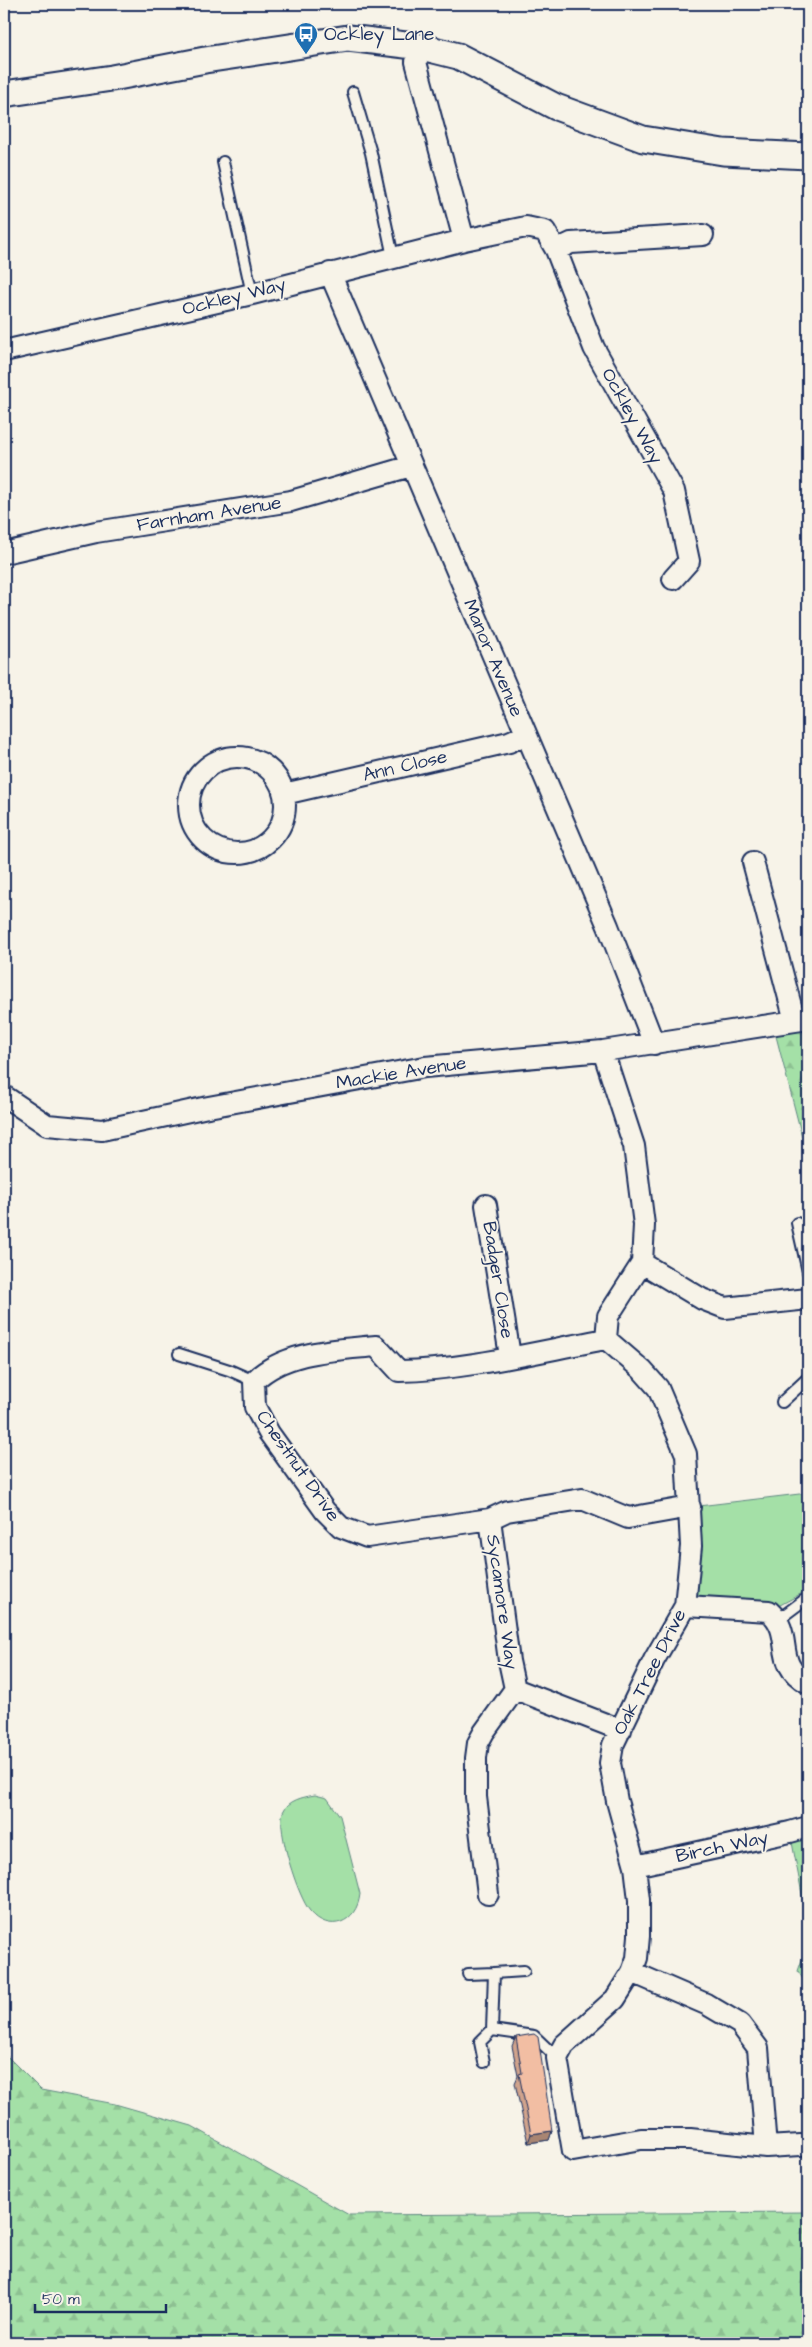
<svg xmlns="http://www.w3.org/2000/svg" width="812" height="2347" viewBox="0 0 812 2347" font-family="'Architects Daughter',sans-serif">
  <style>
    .forest { fill: url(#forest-firs); stroke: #608882 }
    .park { fill: #a4e0a7; stroke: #608882 }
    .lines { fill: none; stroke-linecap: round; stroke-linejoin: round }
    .service-casing { stroke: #1b2f5e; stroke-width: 14 }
    .minor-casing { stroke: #1b2f5e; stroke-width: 24 }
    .tertiary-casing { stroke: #1b2f5e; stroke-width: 29 }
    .service { stroke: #f7f3e8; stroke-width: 10 }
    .minor { stroke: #f7f3e8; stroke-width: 20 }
    .tertiary { stroke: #f7f3e8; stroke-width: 25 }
    .wall { fill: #d0a38c; stroke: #1b2f5e }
    .shaded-wall { fill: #a98572; stroke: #1b2f5e }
    .building { fill: #f2bea3; stroke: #1b2f5e }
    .labels { text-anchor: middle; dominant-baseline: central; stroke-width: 4; stroke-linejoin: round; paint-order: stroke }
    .poi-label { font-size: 19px; fill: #1b2f5e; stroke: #f7f3e8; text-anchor: start }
    .street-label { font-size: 19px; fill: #1b2f5e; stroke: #f7f3e8 }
  </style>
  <defs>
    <pattern id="forest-firs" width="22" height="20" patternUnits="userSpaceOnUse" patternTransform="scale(1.25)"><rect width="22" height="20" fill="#a4e0a7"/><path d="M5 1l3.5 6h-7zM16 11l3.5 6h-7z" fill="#8dc092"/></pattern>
  </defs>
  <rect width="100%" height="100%" fill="#f7f3e8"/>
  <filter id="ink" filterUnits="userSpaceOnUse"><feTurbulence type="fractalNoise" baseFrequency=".02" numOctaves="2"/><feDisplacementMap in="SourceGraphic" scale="10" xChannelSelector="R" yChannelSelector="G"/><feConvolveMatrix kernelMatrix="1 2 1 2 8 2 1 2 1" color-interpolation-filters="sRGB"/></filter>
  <g filter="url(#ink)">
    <path class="forest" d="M808,1010V1160L776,1036Z
      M4,2053L41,2090L115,2104L192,2126L349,2215L808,2212V2343H4Z"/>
    <path class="park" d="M808,1493V1590L769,1611L685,1606L690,1507Z
      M315,1795L327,1798L340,1816L360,1894C357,1923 329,1934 310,1911C298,1897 276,1829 283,1812C288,1800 303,1797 315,1795Z
      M808,1827V1925L790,1832Z
      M808,1943V1987L798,1971Z"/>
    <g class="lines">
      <g class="service-casing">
        <path id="service" d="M353,92L371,153L393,257
          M223,162L252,294
          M797,1223L808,1272
          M179,1354L229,1370L254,1381
          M782,1402L808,1378
          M779,1619L803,1601L808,1599
          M494,1973L524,1971
          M468,1974L494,1973L492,2030L534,2036L557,2058
          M484,2062L480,2042L492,2030"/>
      </g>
      <g class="minor-casing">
        <path id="minor" d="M422,47L416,62L464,240
          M556,250L571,243L703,235
          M330,273L608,926L654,1044
          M4,351L252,294L464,240L526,227L545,231L556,250L594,348L674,491L689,561L673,579
          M4,553L96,532L291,501L411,466
          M189 805a48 48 0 1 1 96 0a48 48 0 1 1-96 0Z
          M284,794L509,742L525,735
          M753,862L795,1021
          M603,1051L634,1146L644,1225L642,1263L608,1316L606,1339L642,1370L658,1388L686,1454L691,1546L685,1606L654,1660L613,1745L610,1763L617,1801L635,1866L639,1900V1936L637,1958L632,1972L615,1999L564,2045L557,2058L573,2151L641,2139H690L766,2147L801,2145
          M4,1096L47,1125L102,1130L203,1108L425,1067L603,1051L808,1019
          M486,1205L510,1356
          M642,1263L702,1299L725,1308L808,1299
          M490,1519L367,1537L341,1527L325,1511L269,1433L255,1407L254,1381C284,1351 335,1350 376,1346L399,1371C466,1370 540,1351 606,1339
          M685,1606L769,1611C796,1635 771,1663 808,1683
          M621,1730L515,1689L509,1661L490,1519L507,1511L582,1499L628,1518L690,1507
          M635,1866L790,1832L808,1827
          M488,1894L476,1797V1758L478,1743L484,1732L515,1689
          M632,1972L706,2004L740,2024L758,2048L766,2147"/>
      </g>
      <g class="tertiary-casing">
        <path id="tertiary" d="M4,94L112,78L205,60L348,38L422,47L458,56L556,107L643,139L723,152L808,156"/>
      </g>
      <use href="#service" class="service"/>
      <use href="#minor" class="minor"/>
      <use href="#tertiary" class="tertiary"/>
    </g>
    <path class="wall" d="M516,2037L552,2131L549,2140L528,2143L515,2083L518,2076L512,2046Z"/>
    <path class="shaded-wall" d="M552,2131L549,2140L528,2143L531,2134Z"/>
    <path class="building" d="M534,2034L538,2037L552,2131L531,2134L519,2074L522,2073L516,2037Z"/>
  </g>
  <defs>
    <g id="bus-pin" transform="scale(1.25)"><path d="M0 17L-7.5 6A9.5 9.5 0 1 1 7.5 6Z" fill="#1f6fb2" stroke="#f7f3e8"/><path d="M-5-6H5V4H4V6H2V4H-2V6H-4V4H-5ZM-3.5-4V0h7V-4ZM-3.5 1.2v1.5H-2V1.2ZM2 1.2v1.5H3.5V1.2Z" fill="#fff"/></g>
  </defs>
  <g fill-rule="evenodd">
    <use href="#bus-pin" x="306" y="34"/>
  </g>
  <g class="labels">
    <g class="poi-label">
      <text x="324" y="34">Ockley Lane</text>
    </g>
    <g class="street-label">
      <text transform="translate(234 297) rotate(-14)">Ockley Way</text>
      <text transform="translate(632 416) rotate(61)">Ockley Way</text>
      <text transform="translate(209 514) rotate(-9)">Farnham Avenue</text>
      <text transform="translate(493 658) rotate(67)">Manor Avenue</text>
      <text transform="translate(405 766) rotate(-13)">Ann Close</text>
      <text transform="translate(401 1073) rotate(-9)">Mackie Avenue</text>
      <text transform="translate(498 1280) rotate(81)">Badger Close</text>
      <text transform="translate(298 1466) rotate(55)">Chestnut Drive</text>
      <text transform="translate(502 1602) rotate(82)">Sycamore Way</text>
      <text transform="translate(650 1672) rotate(-63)">Oak Tree Drive</text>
      <text transform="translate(722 1847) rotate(-12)">Birch Way</text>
    </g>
  </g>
  <rect width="812" height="2347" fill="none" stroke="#f7f3e8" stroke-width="20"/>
  <rect x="10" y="10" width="792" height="2327" fill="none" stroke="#1b2f5e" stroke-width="2" filter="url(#ink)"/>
  <path d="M35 2304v8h131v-8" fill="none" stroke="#1b2f5e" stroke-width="2.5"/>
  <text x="42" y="2304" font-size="15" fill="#1b2f5e" stroke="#f7f3e8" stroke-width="4" paint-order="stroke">50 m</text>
</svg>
